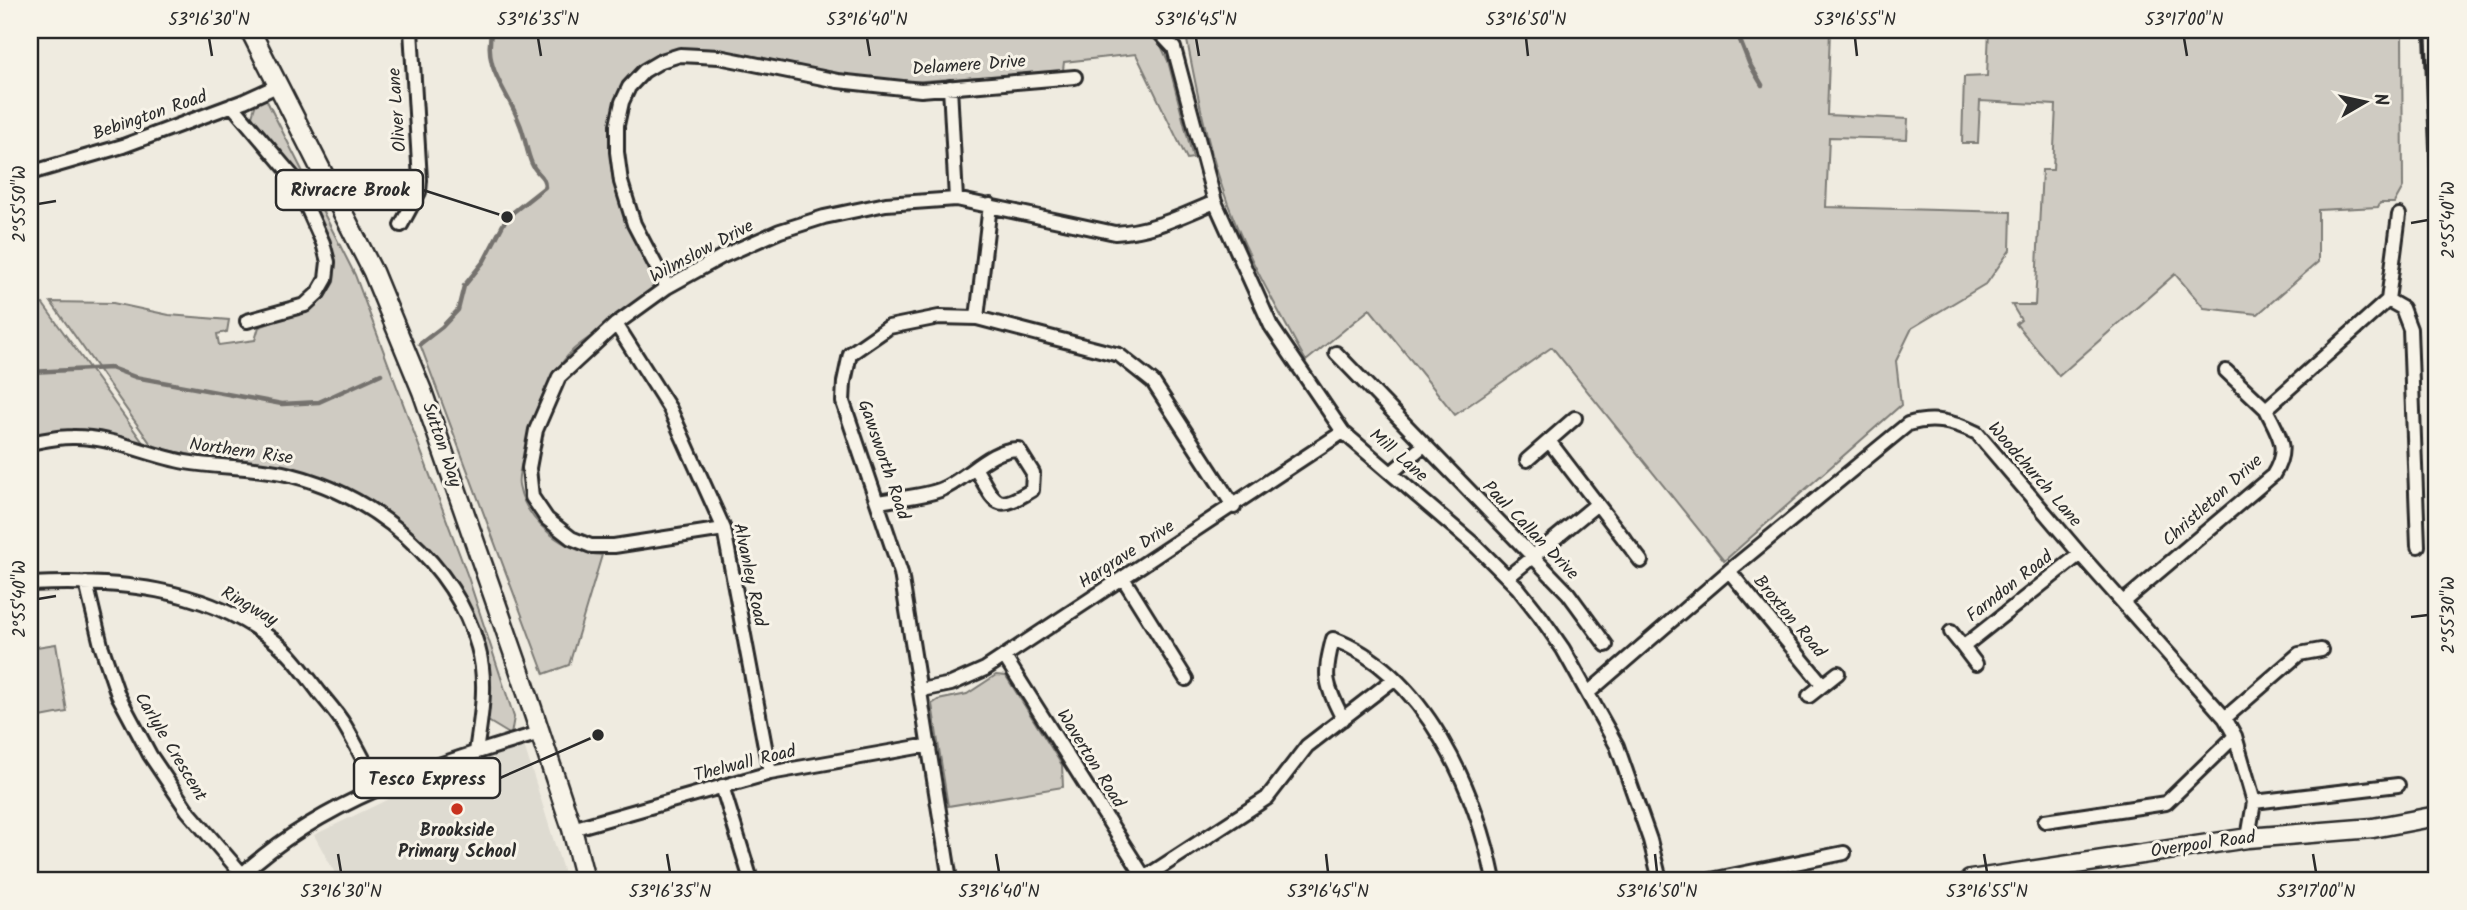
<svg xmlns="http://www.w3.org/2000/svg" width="2467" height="910" viewBox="0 0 2467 910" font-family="Kalam,sans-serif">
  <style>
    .built { fill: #dedbd1 }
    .green { fill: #cfcbc2; stroke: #7d7b76; stroke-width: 2 }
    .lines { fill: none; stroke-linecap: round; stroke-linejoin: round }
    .stream { stroke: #74726e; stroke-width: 4.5 }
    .minor-casing { stroke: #2b2b2b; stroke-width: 18 }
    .secondary-casing { stroke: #2b2b2b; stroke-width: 23 }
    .minor { stroke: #f7f3e8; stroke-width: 12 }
    .secondary { stroke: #f7f3e8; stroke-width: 18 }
    .rail { stroke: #2b2b2b; stroke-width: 4.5 }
    .ticks { fill: none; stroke: #2b2b2b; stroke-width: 2.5 }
    .poi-dot { fill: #c8321e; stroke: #f7f3e8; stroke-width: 2.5 }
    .labels { text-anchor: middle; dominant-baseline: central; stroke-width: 6; stroke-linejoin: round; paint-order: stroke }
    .street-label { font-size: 18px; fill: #2b2b2b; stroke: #f7f3e8 }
    .poi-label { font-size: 18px; font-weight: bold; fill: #2b2b2b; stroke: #f7f3e8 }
    .leader { fill: none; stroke: #2b2b2b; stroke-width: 2.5 }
    .callout-dot { fill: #2b2b2b; stroke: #f7f3e8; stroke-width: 2.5 }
    .callout { fill: #f7f3e8; stroke: #2b2b2b; stroke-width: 2.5 }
    .callout-label { font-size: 19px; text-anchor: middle; font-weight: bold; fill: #2b2b2b }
    .neatline { fill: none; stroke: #2b2b2b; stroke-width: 2.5 }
    .ticks-label { font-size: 18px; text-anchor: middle; fill: #2b2b2b }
  </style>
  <rect width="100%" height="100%" fill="#efebe0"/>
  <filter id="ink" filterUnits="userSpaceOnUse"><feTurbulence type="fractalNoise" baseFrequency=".0143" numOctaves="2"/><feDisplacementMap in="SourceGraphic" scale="14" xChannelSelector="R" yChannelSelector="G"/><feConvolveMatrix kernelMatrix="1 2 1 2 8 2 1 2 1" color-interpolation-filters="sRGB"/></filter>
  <g filter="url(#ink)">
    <path class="built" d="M524,745L566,880H335L337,877L314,835L424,782Z"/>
    <path class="green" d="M492,30H1154L1168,61L1193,158L1187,159L1136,54L1064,62L1063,70L1056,73C1031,75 1006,75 982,77C939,79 898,86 855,79C808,71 700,34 658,56C643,64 627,75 620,91C605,125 615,197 630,231C636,244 661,272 657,287C653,299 588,335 573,350C554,370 540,397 532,423C529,433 528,444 525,454C522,463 517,475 519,485C526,523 565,552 602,555L569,665L544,674L420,344L442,327L458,310L464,286L484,261L507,217L545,187C545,175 536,174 532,164C526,151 525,135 519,122C507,90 482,67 492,30Z
      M1185,30H1830L1827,115L1908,119L1907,139L1829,137L1826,207L2011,212L2010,250L1987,283L1912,328L1896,361L1901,405L1724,561L1552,347L1455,415L1370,309L1306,361C1275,305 1242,248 1222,187C1205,136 1195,82 1185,30Z
      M1989,30H2402L2403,187L2394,203H2380L2378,207L2318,210V262L2258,314L2204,308L2175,274L2059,376L2016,324L2021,320L2012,305H2035L2042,170H2053L2056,105L1980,101L1978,143H1962L1964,77L1987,76Z
      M266,99L355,275L468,577L514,717L511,735L488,721L491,687L485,649L446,573L336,485L153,447L51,302L113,303L169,315L229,320L227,332L217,334L219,345L255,340L259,327L307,310L325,297L334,282L336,261L325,230L289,163L255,129L252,116L256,103Z
      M43,304L144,444L90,432L30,438V309Z
      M56,644L67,712L30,719V648Z
      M996,675L1006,676L1062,765L1063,787L948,806L932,704L938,700L967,694Z
      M2437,844V880H2430V864Z"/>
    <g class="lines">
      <path class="stream" d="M1736,30L1749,63L1762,85
        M420,344L442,327L458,310L464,286L484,261L507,217L545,187C545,175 536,174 532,164C526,151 525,135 519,122C507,89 482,68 492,30
        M30,372L111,368L135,377L282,404L319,402L381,374"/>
      <g class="minor-casing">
        <path id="minor" d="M1157,30L1174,48L1215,202L1271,326L1343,432L1477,547L1518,588L1540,616L1563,649L1617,746L1650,840L1660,880
          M950,87L956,199
          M232,105L294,178L323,243L328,262L326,279L318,293L305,305L247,321
          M30,173L123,146L244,101L279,85
          M401,225L419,192L420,180L411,30
          M667,287L634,224L621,182L617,152V125L622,102L629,87L644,71L661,61L680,55L719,57L838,81L921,90L1075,77
          M2388,300L2399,215
          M977,318L990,205
          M616,324L670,409L724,529L770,773
          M1336,353L1568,593L1606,645
          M2226,371L2266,409
          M1549,441L1641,561
          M30,443C44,440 58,437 72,437C111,436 147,455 185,462C220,468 256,466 291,475C374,496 454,562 478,647C488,682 481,717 476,752
          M1527,460L1575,418
          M1391,473L1423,446
          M879,502C898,498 921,497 940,490C966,480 989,449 1018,449L1033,473L1032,490C993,514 997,503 975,468
          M724,529L614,546H591L571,538L547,519L532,497L529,468L536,430L559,377L616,324L667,287L723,256L780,231L824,217L886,204L956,199L1115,233C1153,231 1181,216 1215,202
          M1729,571L1823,685
          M1508,577L1597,504
          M1123,578L1186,679
          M86,583L101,645L118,695L150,755L187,810L242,874
          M30,584C115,580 203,586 273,640C292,654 305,674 319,692C328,703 338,714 345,726C357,746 367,767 378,787
          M2123,602L2273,475C2290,447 2279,436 2266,409L2388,300L2402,308L2410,329L2418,546
          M1951,632L1963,647
          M1004,656L1146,880
          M1976,664L1963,647L2080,554
          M921,690L951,684L985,669L1343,432
          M1588,693L1729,571L1908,424C1933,417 1953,421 1977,433L2080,554L2225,718L2235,736L2254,802L2248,838
          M1809,696L1838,673
          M2225,718L2299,654L2321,650
          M1343,719C1325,683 1323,677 1333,639C1425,673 1476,791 1494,880
          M722,786L751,880
          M2254,802L2398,785
          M2045,821L2166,803L2235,736
          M572,829L770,773L929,745
          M1144,878L1267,798L1307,746L1394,679
          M236,880C319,800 432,765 540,733
          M950,880L901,573L843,402L844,382L850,354L889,327L939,317L977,318L1119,355L1153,382L1234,507
          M1711,880L1844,853"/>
      </g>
      <g class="secondary-casing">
        <path id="secondary" d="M250,30L373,272L422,391L518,666L572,829L585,880
          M1970,880L2248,838L2373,828L2437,816"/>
      </g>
      <use href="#minor" class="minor"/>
      <use href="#secondary" class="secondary"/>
      <path class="rail" d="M2425,30L2437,300"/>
    </g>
  </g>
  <path class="ticks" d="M209,38L212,56M538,38L541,56M867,38L870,56M1196,38L1199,56M1526,38L1528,56M1855,38L1857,56M2184,38L2187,56M38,204L56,201M2411,223L2428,220M38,599L56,596M2411,617L2428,615M338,854L341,872M667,854L670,872M996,854L999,872M1326,854L1328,872M1655,854L1657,872M1984,854L1987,872M2313,854L2316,872"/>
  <circle class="poi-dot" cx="457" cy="809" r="7"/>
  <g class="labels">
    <g class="street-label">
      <text transform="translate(969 66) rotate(-4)">Delamere Drive</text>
      <text transform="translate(398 110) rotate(-94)">Oliver Lane</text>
      <text transform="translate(150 116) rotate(-19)">Bebington Road</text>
      <text transform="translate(702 252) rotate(-28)">Wilmslow Drive</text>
      <text transform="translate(441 445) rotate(71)">Sutton Way</text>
      <text transform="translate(241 452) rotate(8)">Northern Rise</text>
      <text transform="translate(1398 456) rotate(41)">Mill Lane</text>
      <text transform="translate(883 460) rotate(71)">Gawsworth Road</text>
      <text transform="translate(2034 475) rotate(49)">Woodchurch Lane</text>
      <text transform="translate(2213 501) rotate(-42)">Christleton Drive</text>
      <text transform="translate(1530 531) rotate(46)">Paul Callan Drive</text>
      <text transform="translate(1127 555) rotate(-33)">Hargrave Drive</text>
      <text transform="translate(749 575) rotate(78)">Alvanley Road</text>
      <text transform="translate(2010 587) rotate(-38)">Farndon Road</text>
      <text transform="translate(249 607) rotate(30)">Ringway</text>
      <text transform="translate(1789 617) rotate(50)">Broxton Road</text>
      <text transform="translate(170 747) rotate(59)">Carlyle Crescent</text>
      <text transform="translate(1090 759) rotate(58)">Waverton Road</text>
      <text transform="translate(745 764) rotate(-14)">Thelwall Road</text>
      <text transform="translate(2203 845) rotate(-8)">Overpool Road</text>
    </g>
    <g class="poi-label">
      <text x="457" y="831">Brookside<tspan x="457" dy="21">Primary School</tspan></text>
    </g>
  </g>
  <path class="leader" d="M507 217L423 190M598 735L500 778"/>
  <g class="callout-dot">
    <circle cx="507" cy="217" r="7"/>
    <circle cx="598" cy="735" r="7"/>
  </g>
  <g class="callout">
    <rect x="276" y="170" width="147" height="40" rx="7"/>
    <rect x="354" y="758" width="146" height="40" rx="7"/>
  </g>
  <g class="callout-label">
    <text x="350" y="196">Rivracre Brook</text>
    <text x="427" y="785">Tesco Express</text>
  </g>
  <rect width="2467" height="910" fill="none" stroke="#f7f3e8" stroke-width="77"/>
  <g transform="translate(2365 102) rotate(81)" stroke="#f7f3e8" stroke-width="5" paint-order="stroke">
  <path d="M0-5L12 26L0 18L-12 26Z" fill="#2b2b2b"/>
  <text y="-10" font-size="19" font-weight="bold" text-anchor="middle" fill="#2b2b2b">N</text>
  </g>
  <rect x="38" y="38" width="2390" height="834" class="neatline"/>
  <g class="ticks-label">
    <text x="209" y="25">53°16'30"N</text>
    <text x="538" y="25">53°16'35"N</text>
    <text x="867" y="25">53°16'40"N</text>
    <text x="1196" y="25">53°16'45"N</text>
    <text x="1526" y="25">53°16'50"N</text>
    <text x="1855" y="25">53°16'55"N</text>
    <text x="2184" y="25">53°17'00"N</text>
    <text transform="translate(19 204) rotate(-90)" y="6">2°55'50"W</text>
    <text transform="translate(2448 220) rotate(-90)" y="6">2°55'40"W</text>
    <text transform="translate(19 599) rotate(-90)" y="6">2°55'40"W</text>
    <text transform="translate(2448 615) rotate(-90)" y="6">2°55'30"W</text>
    <text x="341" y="897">53°16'30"N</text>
    <text x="670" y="897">53°16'35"N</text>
    <text x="999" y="897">53°16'40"N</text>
    <text x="1328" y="897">53°16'45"N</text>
    <text x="1657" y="897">53°16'50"N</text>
    <text x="1987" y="897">53°16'55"N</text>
    <text x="2316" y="897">53°17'00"N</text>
  </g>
</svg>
